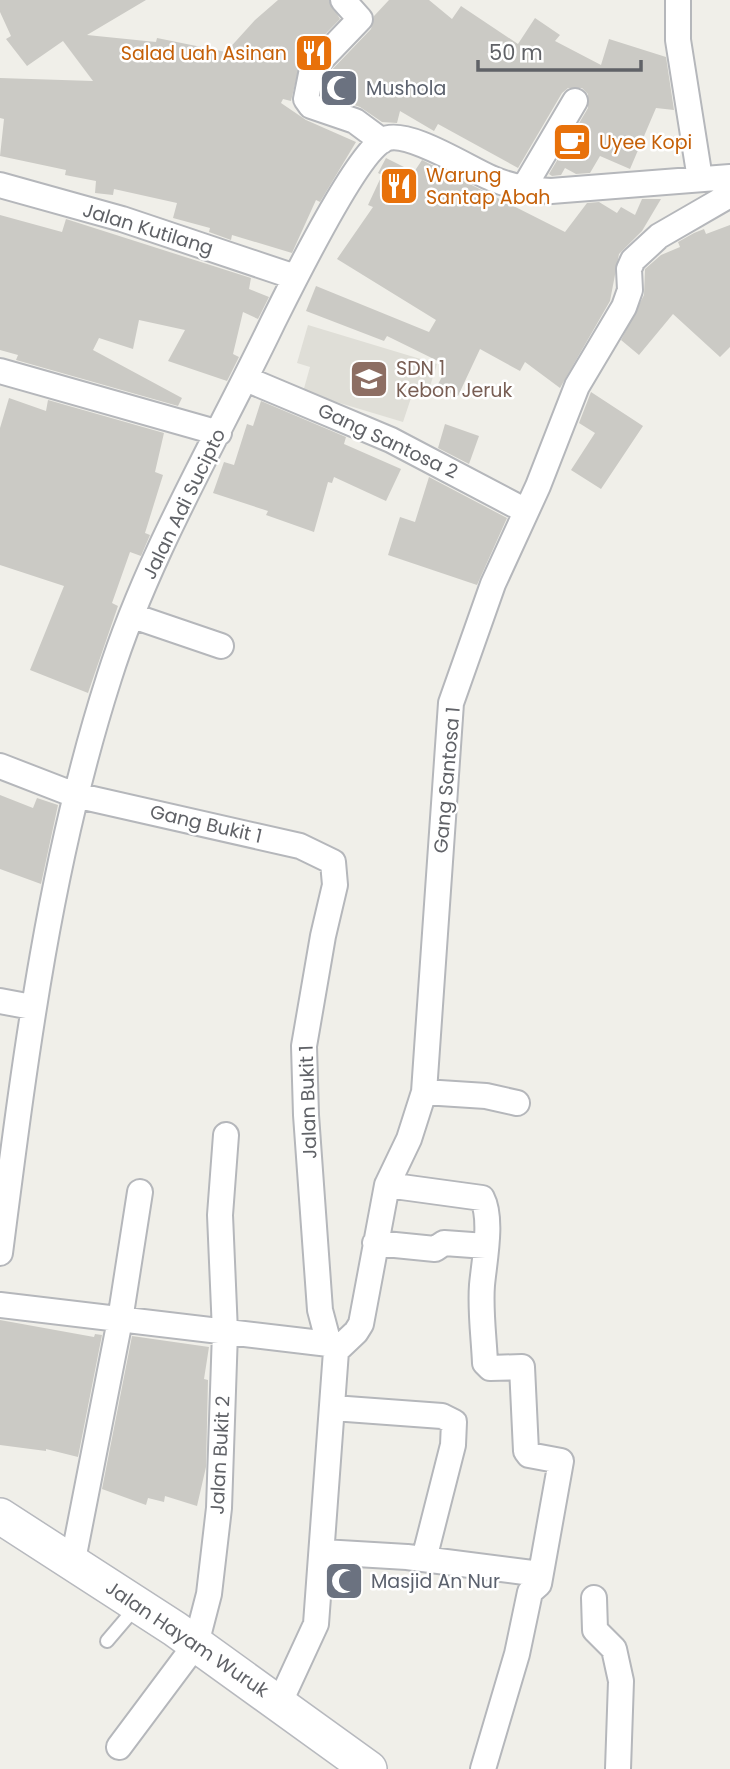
<svg xmlns="http://www.w3.org/2000/svg" width="730" height="1769" viewBox="0 0 730 1769" font-family="Poppins,sans-serif">
  <style>
    .education { fill: #dfded7 }
    .building { fill: #cbcac5 }
    .lines { fill: none; stroke-linecap: round; stroke-linejoin: round }
    .lane-casing { stroke: #b5b7bb; stroke-width: 16 }
    .street-casing { stroke: #b5b7bb; stroke-width: 28 }
    .secondary-casing { stroke: #b7b9be; stroke-width: 38 }
    .lane { stroke: #fff; stroke-width: 12 }
    .street { stroke: #fff; stroke-width: 24 }
    .secondary { stroke: #fff; stroke-width: 35 }
    .labels { text-anchor: middle; dominant-baseline: central; stroke-width: 5; stroke-linejoin: round; paint-order: stroke }
    .food-label { font-size: 19px; fill: #c56008; stroke: #fff; text-anchor: start }
    .worship-label { font-size: 19px; fill: #5b616d; stroke: #fff; text-anchor: start }
    .street-label { font-size: 19px; fill: #606267; stroke: #fff }
    .education-label { font-size: 19px; fill: #785e54; stroke: #fff; text-anchor: start }
  </style>
  <rect width="100%" height="100%" fill="#f0efe9"/>
  <path class="education" d="M308,325L437,364L427,396L413,392L403,422L303,392L310,367L297,363Z"/>
  <path class="building" d="M0,0H146L87,35L156,42L157,38L226,52L255,20L278,0H329L340,19L301,59L291,101L283,99L281,103L306,120L356,142L320,202L316,200L292,253L232,235L231,240L209,232L210,228L173,218L177,203L114,189L113,195L95,193L96,181L65,175L66,170L0,156L4,119L0,118V78L93,81L63,41L27,66L6,39L11,36L0,12Z
    M389,0H429L452,19L461,6L518,44L535,18L560,35L555,41L601,65L609,39L666,57L674,110L656,108L630,169L600,156L590,173L576,174L565,168L561,175L552,176L549,174L588,108V94L582,88H568L562,93L518,168L438,124L434,131L400,111L397,123L382,122L360,107L322,94L326,76L371,29L374,16Z
    M386,158L414,172L422,160L565,232L587,203L599,202L617,213L621,207L635,215L642,199H661L642,231L619,254L610,301L560,388L525,362L520,371L480,349L458,396L436,388L445,371L442,369L444,364L387,336L384,341L306,311L316,286L429,332L436,320L337,259L373,207L368,205L382,175L378,173Z
    M0,215L62,232L66,219L251,278L249,289L269,297L258,319L243,312L233,354L239,357L227,381L168,361L185,330L139,320L133,349L99,338L93,350L182,398L178,406L16,360L18,355L0,350Z
    M730,225V347L720,357L673,314L639,355L621,340L644,295L645,269L661,255L680,247L678,242L694,233L704,229L706,234Z
    M591,392L643,426L601,489L571,470L595,433L579,423Z
    M9,398L46,411L48,400L164,433L155,472L163,475L145,533L150,535L141,556L130,552L112,603L118,606L88,693L30,670L64,586L0,565V428Z
    M261,401L346,437L344,444L401,469L386,501L334,477L332,483L328,482L314,532L266,515L268,511L213,493L224,462L234,465L247,424L253,426Z
    M445,424L479,436L469,464L438,448Z
    M429,477L507,518L477,585L388,555L400,517L415,522Z
    M0,795L33,808L37,798L58,805L41,884L0,869Z
    M0,1320L94,1337L95,1334L102,1335L78,1457L46,1449V1451L0,1445Z
    M132,1336L209,1347L204,1379L208,1380L206,1467L197,1506L165,1496L164,1502L148,1498L146,1505L102,1489Z"/>
  <g class="lines">
    <g class="lane-casing">
      <path id="lane" d="M107,1641L136,1607"/>
    </g>
    <g class="street-casing">
      <path id="street" d="M343,0L360,19L312,69L306,99L311,106L355,121L382,141
        M678,0V40L700,179
        M0,185L122,219L295,277
        M523,189L575,101
        M0,371L219,433
        M246,379L391,440L526,511
        M133,616L221,646
        M0,766L75,795L300,846L333,862L335,885L323,936L304,1046L306,1115L320,1310L329,1344
        M0,1001L32,1007
        M424,1092L486,1096L517,1103
        M387,1185L482,1198C493,1219 484,1262 482,1285C480,1311 484,1338 485,1363L490,1368L522,1367L526,1451L529,1455L561,1461L539,1584L530,1592L517,1654L483,1769
        M375,1243L435,1249L444,1243L486,1246
        M0,1253C25,1059 49,865 109,678C148,554 217,439 273,322C290,288 355,156 383,140C405,127 469,169 491,178C511,187 529,190 551,191L730,177
        M0,1305L329,1344L336,1351
        M336,1351L356,1332L361,1324L387,1185L409,1139L424,1092L451,703L493,584L538,486L577,386L624,307L630,290L629,269L633,260L659,236L730,195
        M333,1408L442,1416L454,1422L453,1445L424,1559
        M323,1552L407,1557L540,1574
        M73,1560L120,1320L140,1192
        M594,1598L595,1630L614,1649L621,1681L618,1769
        M280,1702L316,1624L336,1351
        M119,1747L196,1644L209,1594L219,1508L225,1332L220,1215L226,1135"/>
    </g>
    <g class="secondary-casing">
      <path id="secondary" d="M0,1516L175,1629L369,1769"/>
    </g>
    <use href="#lane" class="lane"/>
    <use href="#street" class="street"/>
    <use href="#secondary" class="secondary"/>
  </g>
  <defs>
    <g id="restaurant-square" transform="scale(2.0125)"><rect x="-9" y="-9" width="18" height="18" rx="4" fill="#e8710a" stroke="#fff"/><path d="M-5-6h1v4h1v-4h1v4h1v-4h1v5L-1.5 .5V6h-2V.5L-5-1ZM5-6V6H3V1.5H1.5Q1.5-4 5-6Z" fill="#fff"/></g>
    <g id="mosque-square" transform="scale(2.0125)"><rect x="-9" y="-9" width="18" height="18" rx="4" fill="#6b7280" stroke="#fff"/><path d="M3.5-4.9A6 6 0 1 0 3.5 4.9A5 5 0 1 1 3.5-4.9Z" fill="#fff"/></g>
    <g id="cafe-square" transform="scale(2.0125)"><rect x="-9" y="-9" width="18" height="18" rx="4" fill="#e8710a" stroke="#fff"/><path d="M-5.5-4.5H6V0H3Q3 3.5 0 3.5H-2.5Q-5.5 3.5-5.5 0ZM3-3.2v2h1.7v-2ZM-6 4.5H4V6H-6Z" fill="#fff"/></g>
    <g id="school-square" transform="scale(2.0125)"><rect x="-9" y="-9" width="18" height="18" rx="4" fill="#8d6e63" stroke="#fff"/><path d="M0-5L7-2L0 1L-7-2ZM-4 1L0 2.5L4 1V4Q0 6-4 4Z" fill="#fff"/></g>
  </defs>
  <g fill-rule="evenodd">
    <use href="#restaurant-square" x="314" y="53"/>
    <use href="#mosque-square" x="339" y="88"/>
    <use href="#cafe-square" x="572" y="142"/>
    <use href="#restaurant-square" x="399" y="186"/>
    <use href="#school-square" x="369" y="379"/>
    <use href="#mosque-square" x="344" y="1581"/>
  </g>
  <g class="labels">
    <g class="food-label">
      <text x="287" y="53" text-anchor="end">Salad uah Asinan</text>
      <text x="599" y="142">Uyee Kopi</text>
      <text x="426" y="175">Warung<tspan x="426" dy="22">Santap Abah</tspan></text>
    </g>
    <g class="worship-label">
      <text x="366" y="88">Mushola</text>
      <text x="371" y="1581">Masjid An Nur</text>
    </g>
    <g class="street-label">
      <text transform="translate(148 229) rotate(17)">Jalan Kutilang</text>
      <text transform="translate(388 441) rotate(25)">Gang Santosa 2</text>
      <text transform="translate(184 504) rotate(-64)">Jalan Adi Sucipto</text>
      <text transform="translate(447 780) rotate(-85)">Gang Santosa 1</text>
      <text transform="translate(206 824) rotate(13)">Gang Bukit 1</text>
      <text transform="translate(308 1102) rotate(-92)">Jalan Bukit 1</text>
      <text transform="translate(220 1455) rotate(-87)">Jalan Bukit 2</text>
      <text transform="translate(187 1639) rotate(34)">Jalan Hayam Wuruk</text>
    </g>
    <g class="education-label">
      <text x="396" y="368">SDN 1<tspan x="396" dy="22">Kebon Jeruk</tspan></text>
    </g>
  </g>
  <path d="M478 60v10h163v-10" fill="none" stroke="#606267" stroke-width="3.5"/>
  <text x="489" y="60" font-size="21" fill="#606267" stroke="#ffffff" stroke-width="5" paint-order="stroke">50 m</text>
</svg>
